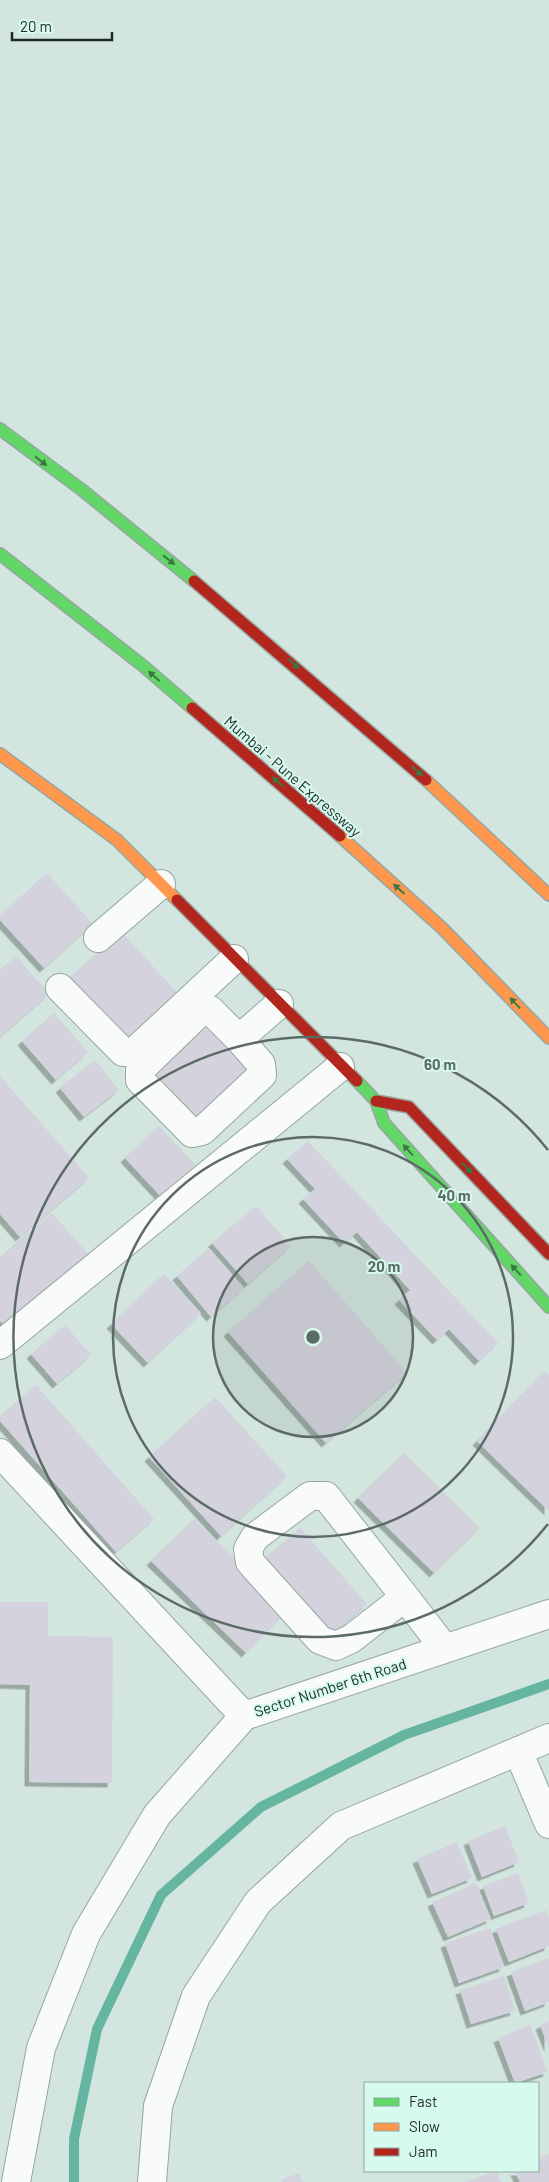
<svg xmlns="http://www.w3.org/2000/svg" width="549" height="2182" viewBox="0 0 549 2182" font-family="Barlow,sans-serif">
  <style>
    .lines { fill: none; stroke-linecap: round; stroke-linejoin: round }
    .stream { stroke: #65b5a0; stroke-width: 10 }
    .building { fill: #d4d3dd; filter: url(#shadow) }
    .street-casing { stroke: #97a6a0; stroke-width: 30 }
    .fast-casing { stroke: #97a6a0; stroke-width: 14 }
    .slow-casing { stroke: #97a6a0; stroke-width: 14 }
    .jam-casing { stroke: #97a6a0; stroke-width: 14 }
    .street { stroke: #f8fbfa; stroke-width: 28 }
    .fast { stroke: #63d668; stroke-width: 11 }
    .slow { stroke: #ff974d; stroke-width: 11 }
    .jam { stroke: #b3261e; stroke-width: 11 }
    .oneway { fill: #3c7744 }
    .ring { fill: none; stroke: #5c6b66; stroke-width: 2.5 }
    .labels { text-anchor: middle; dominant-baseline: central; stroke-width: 4; stroke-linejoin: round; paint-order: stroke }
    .street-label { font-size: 15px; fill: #1d2a26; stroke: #d7faee }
    .centre { fill: #5c6b66; stroke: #d7faee; stroke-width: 2.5 }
    .ring-label { font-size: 15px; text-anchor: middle; font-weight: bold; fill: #5c6b66; stroke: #d7faee; stroke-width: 4; stroke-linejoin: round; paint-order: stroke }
  </style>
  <defs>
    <filter id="shadow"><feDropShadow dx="-4.5" dy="4.5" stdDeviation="0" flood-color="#0004"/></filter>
  </defs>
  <rect width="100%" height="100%" fill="#d2e5de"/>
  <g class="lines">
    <path class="stream" d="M74,2182V2139L97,2029L161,1895L261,1807L404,1735L549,1684"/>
  </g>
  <path class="building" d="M47,873L93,924L44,968L0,920V916Z
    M121,931L179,995L124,1044L66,981Z
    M16,956L49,994L0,1037V970Z
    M54,1013L88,1052L56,1080L22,1041Z
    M204,1019L256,1071L202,1126L149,1074Z
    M95,1060L119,1090L84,1117L60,1088Z
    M0,1076L89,1178L20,1237L0,1214Z
    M159,1126L201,1171L167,1203L125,1158Z
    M308,1141L498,1343L479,1361L449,1329L437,1340L399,1300L410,1290L357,1232L344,1243L303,1199L315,1189L287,1159Z
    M256,1206L291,1246L248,1284L212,1243Z
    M52,1213L88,1254L4,1325L0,1321V1257Z
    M209,1248L244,1288L211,1317L177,1276Z
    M309,1261L407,1373L326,1443L228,1332Z
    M164,1274L201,1313L148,1363L111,1324Z
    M65,1325L91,1355L57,1384L31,1354Z
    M545,1371L549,1375V1511L477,1441Z
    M36,1385L154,1519L116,1552L0,1421V1416Z
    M215,1397L287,1476L221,1536L149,1457Z
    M404,1453L480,1528L434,1573L358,1498Z
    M194,1519L288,1610L246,1653L151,1561Z
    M300,1528L367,1604L325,1640L258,1564Z
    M0,1602H48V1636L113,1637L112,1783L29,1782L30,1685L0,1684Z
    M505,1826L519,1862L482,1877L468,1841Z
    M457,1842L472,1878L432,1894L417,1859Z
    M518,1873L529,1903L494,1916L483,1886Z
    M476,1883L491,1919L448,1937L432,1902Z
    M546,1910L549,1918V1946L509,1962L496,1929Z
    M490,1928L504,1967L459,1983L445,1943Z
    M549,1958V2002L525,2011L511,1972Z
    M504,1976L515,2011L471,2024L460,1990Z
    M549,2021V2048L540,2025Z
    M530,2025L548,2072L515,2083L498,2038Z
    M549,2154V2182H520L515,2171H538V2159Z
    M497,2171L501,2182H464Z
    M299,2173L303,2182H282L281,2180Z"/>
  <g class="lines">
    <g class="street-casing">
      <path id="street" d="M98,938L161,884
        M60,988L123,1052H134L234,959
        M239,1039L210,1010L201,1011L140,1070V1080L192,1133L202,1131L262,1075L261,1064L239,1039L279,1004
        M0,1345L340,1067
        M0,1453L244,1716
        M405,1597L351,1639L336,1646L320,1640L250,1562L248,1549L255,1537L310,1496H326L405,1597L445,1649
        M518,1751L549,1824
        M16,2182L41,2048L86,1934L157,1815L244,1716L549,1614
        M152,2182L158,2106L196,1996L258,1902L341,1826L549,1738"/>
    </g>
    <g class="fast-casing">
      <path id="fast" d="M0,429L82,490L194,581
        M0,554L142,665L192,708
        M357,1081L376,1101L384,1123L549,1307"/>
    </g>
    <g class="slow-casing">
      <path id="slow" d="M0,754L117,840L177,900
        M426,780L549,895
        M340,836L442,928L549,1038"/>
    </g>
    <g class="jam-casing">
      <path id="jam" d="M194,581L426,780
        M192,708L340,836
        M177,900L357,1081
        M376,1101L409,1107L549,1254"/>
    </g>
    <use href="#street" class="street"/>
    <use href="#fast" class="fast"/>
    <use href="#slow" class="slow"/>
    <use href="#jam" class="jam"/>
  </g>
  <defs><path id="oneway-solid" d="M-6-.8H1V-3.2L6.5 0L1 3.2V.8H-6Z" transform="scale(1.25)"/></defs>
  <g class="oneway">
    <use href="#oneway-solid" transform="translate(41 461) rotate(38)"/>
    <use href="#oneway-solid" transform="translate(169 560) rotate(38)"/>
    <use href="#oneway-solid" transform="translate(294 664) rotate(41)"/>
    <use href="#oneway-solid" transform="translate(154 676) rotate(-139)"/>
    <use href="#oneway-solid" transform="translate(417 771) rotate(42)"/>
    <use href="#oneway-solid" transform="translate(278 782) rotate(-139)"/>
    <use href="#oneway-solid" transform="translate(399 889) rotate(-138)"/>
    <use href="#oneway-solid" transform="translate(515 1003) rotate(-134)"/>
    <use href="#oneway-solid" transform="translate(408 1150) rotate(-132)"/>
    <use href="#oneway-solid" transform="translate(467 1168) rotate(46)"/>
    <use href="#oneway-solid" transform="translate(516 1270) rotate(-132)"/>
  </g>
  <circle cx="313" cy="1337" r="100" fill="#5c6b66" fill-opacity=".12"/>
  <g class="ring">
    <circle cx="313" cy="1337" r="100"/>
    <circle cx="313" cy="1337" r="200"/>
    <path d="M548 1524A300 300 0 1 1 548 1150"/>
  </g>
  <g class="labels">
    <g class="street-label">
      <text transform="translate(293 776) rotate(41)">Mumbai - Pune Expressway</text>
      <text transform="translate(330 1687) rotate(-18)">Sector Number 6th Road</text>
    </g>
  </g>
  <circle cx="313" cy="1337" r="8" class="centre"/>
  <g class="ring-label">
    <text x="440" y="1070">60 m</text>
    <text x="454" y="1201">40 m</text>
    <text x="384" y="1272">20 m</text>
  </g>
  <rect x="364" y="2082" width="175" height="90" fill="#d7faee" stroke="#8da79e"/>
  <rect x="374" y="2098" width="25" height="8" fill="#63d668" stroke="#8da79e"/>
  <text x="409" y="2107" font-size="15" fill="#1d2a26">Fast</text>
  <rect x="374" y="2123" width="25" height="8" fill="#ff974d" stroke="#8da79e"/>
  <text x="409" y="2132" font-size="15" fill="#1d2a26">Slow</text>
  <rect x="374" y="2148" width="25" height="8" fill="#b3261e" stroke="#8da79e"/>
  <text x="409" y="2157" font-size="15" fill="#1d2a26">Jam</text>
  <path d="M12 32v8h100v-8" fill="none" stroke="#1d2a26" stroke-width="2.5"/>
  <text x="20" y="32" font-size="15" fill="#1d2a26" stroke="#d7faee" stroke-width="4" paint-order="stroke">20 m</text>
</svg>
